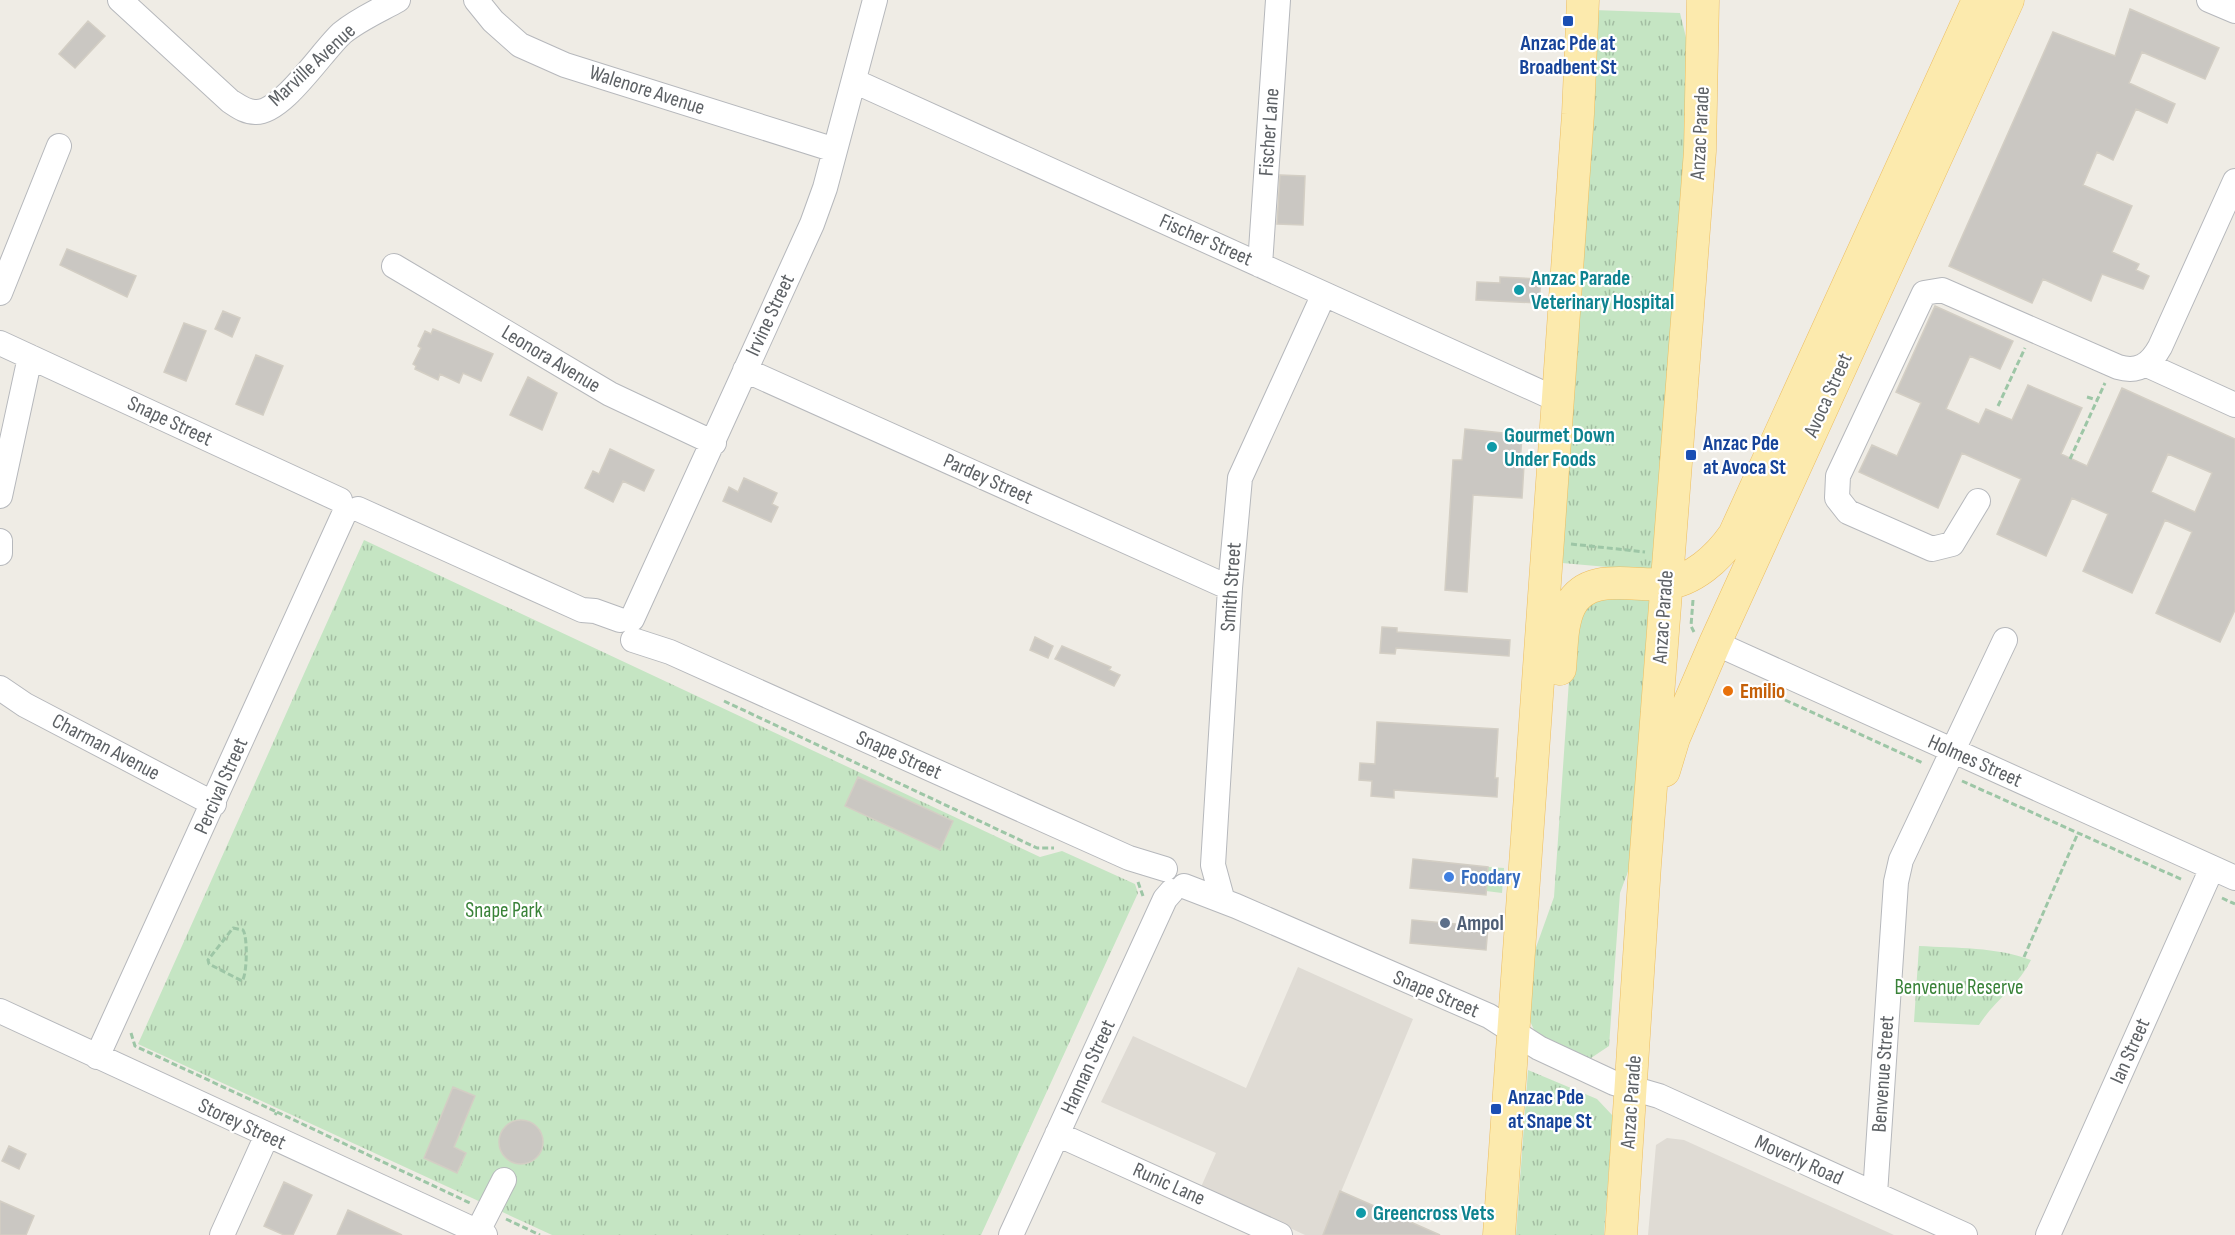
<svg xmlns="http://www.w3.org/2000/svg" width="2235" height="1235" viewBox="0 0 2235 1235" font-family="'Sofia Sans Condensed',sans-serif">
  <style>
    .education { fill: #dfdbd4 }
    .green { fill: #c5e5c3 }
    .park { fill: url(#park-tufts) }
    .building { fill: #cac7c2; stroke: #d3cec4; stroke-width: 1.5; fill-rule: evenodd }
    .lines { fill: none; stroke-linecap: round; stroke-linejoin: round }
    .minor-casing { stroke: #b6b8bc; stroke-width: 26 }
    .major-casing { stroke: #ecbd61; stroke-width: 33 }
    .path { stroke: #9dc6a6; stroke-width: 3; stroke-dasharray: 6 3; stroke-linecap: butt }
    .minor { stroke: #fff; stroke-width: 24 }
    .major { stroke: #fceaad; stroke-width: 32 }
    .transit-dot { fill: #1a4fb4; stroke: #fff; stroke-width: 2 }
    .culture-dot { fill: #0f9aa8; stroke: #fff; stroke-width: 2 }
    .food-dot { fill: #e8710a; stroke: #fff; stroke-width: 2 }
    .shop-dot { fill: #3f7fe0; stroke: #fff; stroke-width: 2 }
    .service-dot { fill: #5c6f8a; stroke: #fff; stroke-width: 2 }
    .labels { text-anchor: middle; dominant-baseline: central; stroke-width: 4.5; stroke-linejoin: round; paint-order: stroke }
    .transit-label { font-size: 21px; font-weight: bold; fill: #164399; stroke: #fff; text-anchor: start }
    .street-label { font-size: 21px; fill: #5d6165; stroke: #fff }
    .culture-label { font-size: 21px; font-weight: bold; fill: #0d838f; stroke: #fff; text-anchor: start }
    .food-label { font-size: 21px; font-weight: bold; fill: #c56008; stroke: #fff; text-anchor: start }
    .shop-label { font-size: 21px; font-weight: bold; fill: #366cbe; stroke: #fff; text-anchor: start }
    .park-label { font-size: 21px; fill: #398238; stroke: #fff }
    .service-label { font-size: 21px; font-weight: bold; fill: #4e5e75; stroke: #fff; text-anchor: start }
  </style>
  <defs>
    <pattern id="park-tufts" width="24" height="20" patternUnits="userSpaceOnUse" patternTransform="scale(1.5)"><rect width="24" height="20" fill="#c5e5c3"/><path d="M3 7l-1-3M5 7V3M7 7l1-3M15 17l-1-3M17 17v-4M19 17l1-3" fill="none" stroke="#a3bda2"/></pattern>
  </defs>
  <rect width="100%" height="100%" fill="#efece5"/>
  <path class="education" d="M1298,967L1413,1019L1323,1235H1305L1201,1187L1216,1153L1101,1102L1133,1036L1246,1088Z
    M1667,1138L1684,1140L1894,1235H1648L1656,1145Z"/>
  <path class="green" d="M1488,867L1504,868L1502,893L1486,891Z"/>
  <path class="park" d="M1593,10L1680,13L1693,66L1653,571L1562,563Z
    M364,540L1040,857L1062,851L1135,884L1138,893L981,1235H552L138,1044Z
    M1645,596L1653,605L1633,858L1620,893L1609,1046L1588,1060L1538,1039L1530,1021L1534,953L1554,897L1572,637L1590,600Z
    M1919,946C1957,948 1996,947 2031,960C2019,985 1994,1001 1979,1025L1914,1022Z
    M1528,1070L1597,1099L1613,1116L1604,1235H1516Z"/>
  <path class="building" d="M2130,9L2219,48L2205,79L2142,52L2129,83L2175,104L2167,123L2136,109L2113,160L2097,152L2083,185L2132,206L2112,252L2139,264L2136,270L2149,276L2143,289L2102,274L2091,301L2043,279L2032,303L1949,266L2053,32L2115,56Z
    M88,21L105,36L75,68L59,54Z
    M1280,175L1305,176L1303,225L1277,224Z
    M67,249L136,276L127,297L60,265Z
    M1500,277L1541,279L1539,303L1476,300L1477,282L1500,283Z
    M1935,306L2013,341L2000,369L1970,356L1946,409L1979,424L1986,409L2012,420L2028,385L2082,408L2061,454L2087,466L2122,388L2235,439V610L2220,642L2156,613L2192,532L2165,520L2132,593L2083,571L2108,514L2072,498L2046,556L1997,534L2021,479L1962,453L1938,508L1859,472L1872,445L1897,456L1921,403L1896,392ZM2168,454L2212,473L2195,512L2151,492Z
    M223,311L240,318L232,337L215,329Z
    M184,323L206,331L186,381L164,372Z
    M433,329L493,354L481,381L463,373L459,383L440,374L438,380L415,369L416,366L413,364L421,348L418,346L425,331L431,334Z
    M256,355L283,366L263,415L236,404Z
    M528,377L557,393L542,430L510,415Z
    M1465,429L1522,435L1520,465H1524L1522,498L1473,495L1467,592L1445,590L1453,460H1462Z
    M610,449L654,470L644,491L623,481L613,502L585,488L593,471L599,474Z
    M744,478L777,493L772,504L778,507L771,522L723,501L729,487L738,492Z
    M1382,627L1397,628V632L1510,640L1509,656L1396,648L1395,654L1380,653Z
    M1035,637L1053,646L1048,658L1030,650Z
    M1062,646L1111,667L1109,670L1120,675L1114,686L1055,659Z
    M1377,722L1498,729L1495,778H1498L1497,797L1394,790V798L1371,796L1372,781L1359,780L1360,763L1375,764Z
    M858,777L953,821L940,850L845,806Z
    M1413,859L1488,867L1486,895L1410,888Z
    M1412,920L1488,927L1486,950L1410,943Z
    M453,1087L475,1096L454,1147L466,1153L457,1173L424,1158Z
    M499 1142a22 22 0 1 1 44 0a22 22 0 1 1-44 0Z
    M9,1146L26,1154L19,1169L2,1161Z
    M284,1182L312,1195L293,1235H284L264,1226Z
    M1340,1191L1440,1235H1323Z
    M0,1201L34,1216L26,1235H0Z
    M348,1210L402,1235H337Z"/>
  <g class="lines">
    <g class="minor-casing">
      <path id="minor" d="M120,0L230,101C238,106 245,112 255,112C282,114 322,51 342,33C359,19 380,10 398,0
        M476,0L493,21L520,45L565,65L835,150
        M2209,0L2235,11
        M854,81L1558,400
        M1260,265L1278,0
        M394,266L610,394L714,443
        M0,293L59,146
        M0,343L340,500
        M2147,365L2235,405
        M745,370L1230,588
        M0,496L30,357
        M1978,501L1952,544L1932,549L1848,512L1837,498L1838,476L1924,293L1942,290L2118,367C2138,373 2150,365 2160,347L2235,181
        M358,509L582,610L595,611L620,620
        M0,541V553
        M632,619L812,224L825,188L875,0
        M633,640L670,652L1129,858L1165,869
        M1715,643L2235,878
        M0,688L25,705L214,804
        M1184,886L1236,906L1489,1016L1539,1048L1614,1083L1659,1096L1965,1235
        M1222,898L1213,865L1230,588L1240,478L1324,294
        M0,1011L485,1235
        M97,1057L344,514
        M1057,1134L1280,1235
        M1875,1194L1896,882L1901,860L2005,640
        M222,1235L267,1135
        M476,1235L504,1180
        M1011,1235L1165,899L1172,891
        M2048,1235L2212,868"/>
    </g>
    <g class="major-casing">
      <path id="major" d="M1560,669C1562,649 1561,624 1570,606C1588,571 1634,587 1664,584C1693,581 1718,558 1734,535L1978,0
        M1664,771L1674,738L1715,643L2008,0
        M1499,1235L1578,114L1583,0
        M1621,1235L1645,865L1700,151L1703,0"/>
    </g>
    <path class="path" d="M2087,397L2097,400
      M1998,406L2025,348
      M2070,459L2105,383
      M1571,544L1645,552
      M1693,600L1691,626L1694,632
      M1785,700L1923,763
      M724,701L1037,848H1054
      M1962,781L2183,880
      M1138,882L1143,896
      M2222,898L2235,904
      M233,928L243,930C248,937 247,976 242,981L209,964L208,960Z
      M2024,957L2078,833
      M131,1033L135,1046L277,1112L275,1115
      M277,1112L470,1203
      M506,1219L540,1235"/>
    <use href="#minor" class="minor"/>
    <use href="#major" class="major"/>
  </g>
  <g class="transit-dot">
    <rect x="1562" y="15" width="12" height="12" rx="3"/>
    <rect x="1685" y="449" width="12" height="12" rx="3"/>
    <rect x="1490" y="1103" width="12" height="12" rx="3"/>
  </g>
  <g class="culture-dot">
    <circle cx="1519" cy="290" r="6"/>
    <circle cx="1492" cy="447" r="6"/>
    <circle cx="1361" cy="1213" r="6"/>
  </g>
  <circle class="food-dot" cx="1728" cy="691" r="6"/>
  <circle class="shop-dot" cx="1449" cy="877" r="6"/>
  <circle class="service-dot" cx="1445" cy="923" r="6"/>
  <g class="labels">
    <g class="transit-label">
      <text x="1568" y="43" text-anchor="middle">Anzac Pde at<tspan x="1568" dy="24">Broadbent St</tspan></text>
      <text x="1703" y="443">Anzac Pde<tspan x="1703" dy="24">at Avoca St</tspan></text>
      <text x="1508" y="1097">Anzac Pde<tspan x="1508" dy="24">at Snape St</tspan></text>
    </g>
    <g class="street-label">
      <text transform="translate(312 65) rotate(-43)">Marville Avenue</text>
      <text transform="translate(647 90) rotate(18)">Walenore Avenue</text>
      <text transform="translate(1269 132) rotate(-86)">Fischer Lane</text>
      <text transform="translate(1700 133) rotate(-87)">Anzac Parade</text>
      <text transform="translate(1206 240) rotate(24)">Fischer Street</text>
      <text transform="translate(770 315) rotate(-65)">Irvine Street</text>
      <text transform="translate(551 359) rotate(31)">Leonora Avenue</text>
      <text transform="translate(1828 395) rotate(-66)">Avoca Street</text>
      <text transform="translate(170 421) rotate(25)">Snape Street</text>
      <text transform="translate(988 479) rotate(24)">Pardey Street</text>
      <text transform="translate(1231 587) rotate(-86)">Smith Street</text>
      <text transform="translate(1663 617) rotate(-86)">Anzac Parade</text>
      <text transform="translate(106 747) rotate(28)">Charman Avenue</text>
      <text transform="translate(899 755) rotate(24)">Snape Street</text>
      <text transform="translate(1975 761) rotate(24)">Holmes Street</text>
      <text transform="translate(221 786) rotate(-66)">Percival Street</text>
      <text transform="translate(1436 994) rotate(23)">Snape Street</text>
      <text transform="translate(2130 1051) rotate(-66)">Ian Street</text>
      <text transform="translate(1088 1067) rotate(-65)">Hannan Street</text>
      <text transform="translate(1883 1074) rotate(-86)">Benvenue Street</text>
      <text transform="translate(1631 1102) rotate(-86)">Anzac Parade</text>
      <text transform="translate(242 1124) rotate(25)">Storey Street</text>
      <text transform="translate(1799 1160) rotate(24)">Moverly Road</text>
      <text transform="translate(1169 1184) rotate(24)">Runic Lane</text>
    </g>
    <g class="culture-label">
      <text x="1531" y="278">Anzac Parade<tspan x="1531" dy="24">Veterinary Hospital</tspan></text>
      <text x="1504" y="435">Gourmet Down<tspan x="1504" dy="24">Under Foods</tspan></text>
      <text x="1373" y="1213">Greencross Vets</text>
    </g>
    <g class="food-label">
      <text x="1740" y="691">Emilio</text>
    </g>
    <g class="shop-label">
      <text x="1461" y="877">Foodary</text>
    </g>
    <g class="park-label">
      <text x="504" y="910">Snape Park</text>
      <text x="1959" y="987">Benvenue Reserve</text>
    </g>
    <g class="service-label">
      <text x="1457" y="923">Ampol</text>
    </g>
  </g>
</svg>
